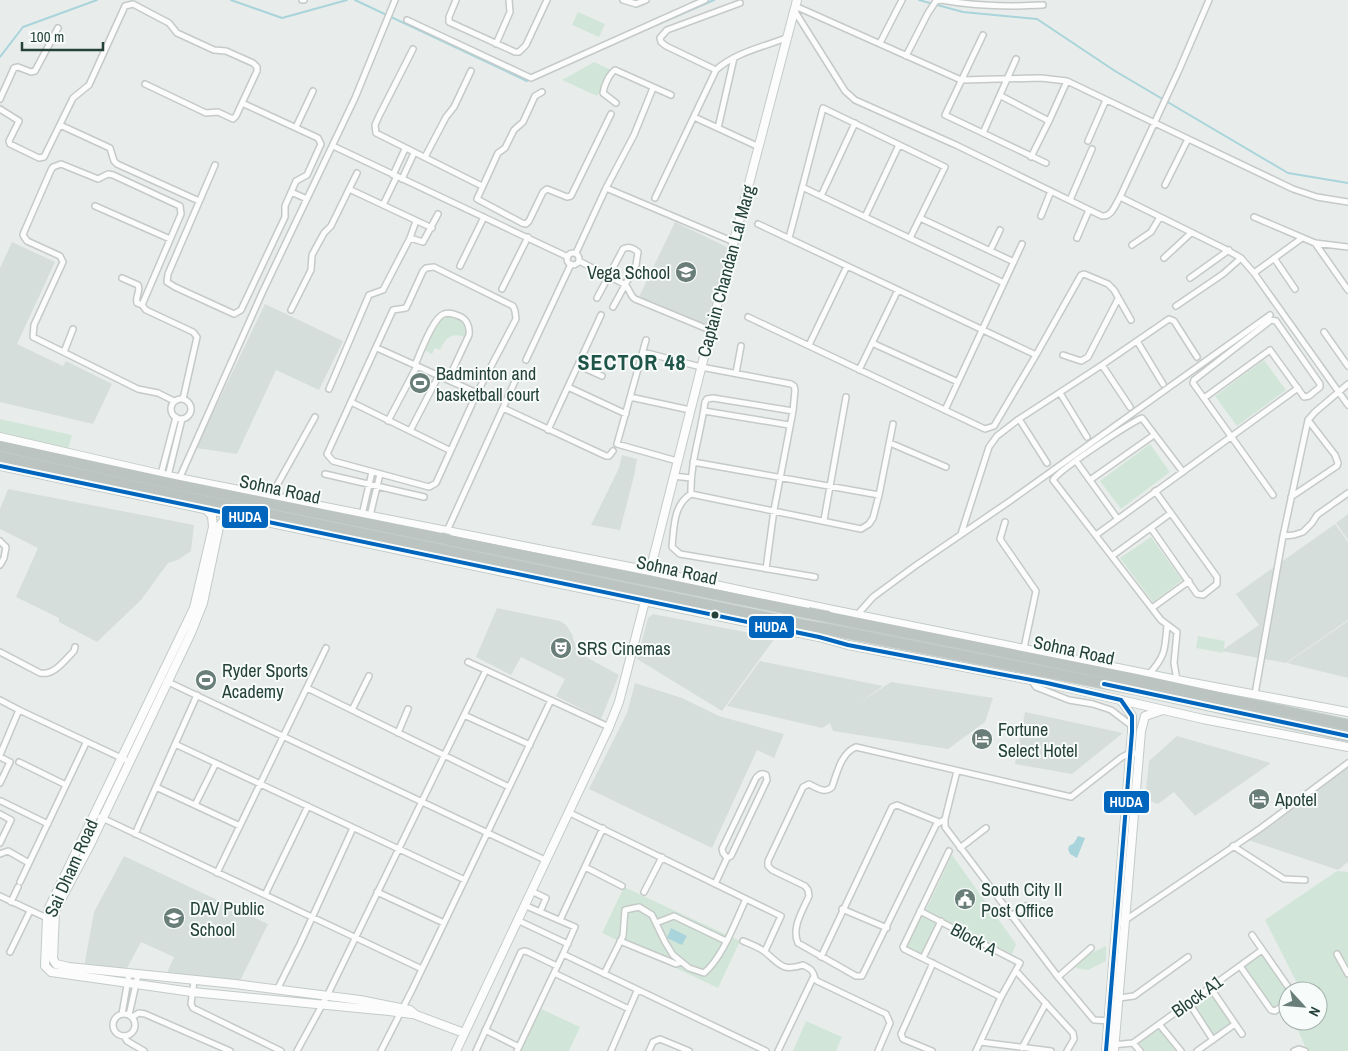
<svg xmlns="http://www.w3.org/2000/svg" width="1348" height="1051" viewBox="0 0 1348 1051" font-family="'Archivo Narrow',sans-serif">
  <style>
    .built { fill: #d6dedb }
    .green { fill: #d1e6d8 }
    .water { fill: #a9d4db }
    .lines { fill: none; stroke-linecap: round; stroke-linejoin: round }
    .stream { stroke: #a9d4db; stroke-width: 2 }
    .street-casing { stroke: #c5cac8; stroke-width: 8 }
    .secondary-casing { stroke: #c3cbc8; stroke-width: 10 }
    .highway-casing { stroke: #c3ccc9; stroke-width: 12 }
    .street { stroke: #fcfcfc; stroke-width: 5 }
    .secondary { stroke: #fcfcfc; stroke-width: 8 }
    .highway { stroke: #bcc4c2; stroke-width: 10 }
    .highway-bridge-casing { stroke: #c3ccc9; stroke-width: 12; stroke-linecap: butt }
    .highway-bridge { stroke: #bcc4c2; stroke-width: 10 }
    .bus-1-casing { stroke: #f7fbf9; stroke-width: 8 }
    .bus-1 { stroke: #0065bd; stroke-width: 4 }
    .bus-dot { fill: #24423a; stroke: #f7fbf9; stroke-width: 2 }
    .labels { text-anchor: middle; dominant-baseline: central; stroke-width: 4; stroke-linejoin: round; paint-order: stroke }
    .street-label { font-size: 18px; fill: #24423a; stroke: #f7fbf9 }
    .poi-label { font-size: 18px; fill: #24423a; stroke: #f7fbf9; text-anchor: start }
    .district-label { font-size: 22px; font-weight: bold; letter-spacing: 1px; fill: #1f5548; stroke: #f7fbf9 }
    .line-badge { stroke: #f7fbf9; stroke-width: 2 }
    .badge-label { font-size: 14px; text-anchor: middle; font-weight: bold; fill: #fff }
  </style>
  <rect width="100%" height="100%" fill="#e8edeb"/>
  <path class="built" d="M675,222L727,247L707,326L639,297Z
    M12,242L55,262L17,344L63,366L66,361L112,384L93,424L0,402V268Z
    M265,304L343,341L319,390L276,370L237,454L196,448Z
    M622,455L637,459L634,476L620,530L591,525L619,468Z
    M8,489L194,525L191,551L178,560L168,563L141,600L97,642L59,622V618L16,597L38,548L0,529V509Z
    M1348,514V540L1336,523Z
    M1335,524L1348,542V620L1286,663L1221,651L1259,625L1236,594Z
    M497,608L560,621L566,625L572,634L577,652L619,675L601,719L556,696L565,679L521,657L511,675L476,657Z
    M653,614L775,638L722,711L637,659L648,618Z
    M1348,621V678L1287,663Z
    M760,661L883,686L859,703L891,682L993,698L985,722L948,749L833,731L830,723L822,728L727,706Z
    M635,683L682,698L719,716L784,734L774,758L757,750L712,848L589,789L627,713Z
    M1025,712L1123,733L1072,774L1015,764Z
    M1177,736L1271,763L1195,816L1174,792L1158,804L1145,799L1149,761Z
    M1348,764V862L1338,870L1245,839Z
    M124,856L268,924L239,983L165,977L174,957L141,942L125,972L84,967L94,912Z"/>
  <path class="green" d="M578,12L605,24L599,37L572,25Z
    M594,62L611,70L597,96L562,80Z
    M450,316L460,319L467,330L464,337C451,332 445,339 440,350L435,348L432,354L424,350L439,319Z
    M1264,360L1286,390L1237,426L1215,396Z
    M0,419L72,435L68,450L0,435Z
    M1150,444L1170,472L1121,509L1100,481Z
    M1151,537L1182,580L1153,602L1120,558Z
    M1198,636L1225,641L1223,653L1196,648Z
    M952,855L1016,944L1012,954L926,910Z
    M1337,871L1348,872V1051H1307L1294,1021H1318V991H1311L1313,988L1300,989L1265,920Z
    M624,887L740,941L718,988L602,933Z
    M921,914L938,922L921,955L905,947Z
    M1106,946V961L1088,970L1075,968L1085,956Z
    M1260,952L1288,993V997L1272,1008L1243,965Z
    M1208,990L1231,1023L1214,1035L1190,1003Z
    M541,1009L580,1027L569,1051H521Z
    M806,1021L842,1037L836,1051H793Z
    M1159,1026L1177,1051H1145L1138,1041Z"/>
  <path class="water" d="M1078,836L1085,838L1077,858L1070,854L1068,849L1069,846L1074,843Z
    M671,928L687,936L682,945L667,938Z"/>
  <g class="lines">
    <path class="stream" d="M231,0L282,18L347,0
      M355,0L527,81L530,79
      M919,0L963,12L1037,19L1115,71L1288,173L1348,183
      M633,35L714,0
      M0,57L23,27L97,0"/>
    <g class="street-casing">
      <path id="street" d="M302,0H304
        M456,0L449,17V22L515,52H519L526,45L547,0
        M623,0L636,4L646,0
        M941,0C975,6 1008,7 1043,5
        M795,6L961,80L1041,78L1067,81L1293,189L1317,197L1348,202
        M794,10L845,91L855,100L956,145L1102,216C1112,217 1115,205 1120,197L1179,70L1209,0
        M407,20L531,78L705,0
        M983,35L945,115L1046,163
        M880,43L902,0
        M496,44L510,12L509,0
        M413,49L379,116L375,125L376,133L482,186
        M906,56L928,13L936,1L941,0
        M716,70L666,46L661,42L660,38L667,30L740,3
        M542,92L535,96L523,122L514,130L505,148L498,153L477,199L522,223L526,224L529,221L543,192L547,189L567,197L571,196L611,114
        M1001,96L1049,121
        M0,99L14,68L18,67L31,72L35,71L58,28
        M616,103L603,93C604,86 609,74 615,70L671,95
        M0,109L19,121L9,141L10,144L39,158L44,157L73,98L89,85L125,6L133,4L169,23L177,33L214,50L226,51L253,63L257,67V71L236,116L233,119L218,112L206,113L145,84
        M694,117L759,147
        M60,125L110,148L114,161L117,164L199,201
        M296,127L313,91
        M718,128L734,58
        M983,133L1016,59
        M1088,141L1106,100
        M333,146L568,257
        M425,157L446,117L454,107L471,71
        M1031,157L1049,121L1067,81
        M215,165L168,274L167,282L175,287L234,314L241,310L285,217V206L296,181L307,175L321,144L318,138L242,103
        M393,175L405,149
        M402,179L414,153
        M1165,185L1188,139
        M802,187L1004,283
        M606,188L734,242
        M349,189L432,228
        M291,192L307,199
        M821,196L855,123
        M1120,197L1225,249L1241,258L1254,273L1348,405
        M655,198L716,70C734,53 763,47 786,38
        M1070,200L1092,149
        M383,205L397,176
        M95,206L170,239
        M1041,216L1051,191
        M865,217L899,145
        M1254,217L1315,243L1348,247
        M920,218L1014,262
        M758,224L1036,355
        M410,238L423,242L438,214
        M789,238L823,108L945,167L910,238
        M1077,238L1089,210
        M1315,243L1348,290
        M1132,245L1151,232L1160,217
        M990,251L1000,230
        M576,253L606,188L634,135L653,88
        M567 259a6 6 0 1 1 12 0a6 6 0 1 1-12 0Z
        M1164,258L1191,233
        M1274,258L1295,289
        M579,261L624,284C630,288 629,295 635,299L710,330
        M460,266L484,217
        M434,267L513,306L515,311L516,319L477,393L436,483L429,487L333,461L327,454L393,310L406,308L423,271L426,268Z
        M1254,273L1302,238
        M122,278L138,285C141,291 135,296 137,303L142,305
        M1190,278L1229,250
        M502,289L528,237
        M597,298L623,249C629,246 633,248 638,252L636,265L613,307
        M1176,306L1223,274L1241,258
        M291,310L311,270L312,255L324,233L331,226L357,173
        M748,317L985,429L994,426L1036,355L1081,275L1084,274L1108,284L1114,290L1131,320
        M1324,332L1348,366
        M646,340L617,444L677,461
        M1137,341L1163,384
        M872,343L958,382
        M809,345L847,266
        M377,348L477,393
        M64,352L73,329
        M643,352L701,367L791,384L794,386L795,390L793,411L774,510L766,569
        M1063,355L1081,361L1088,357L1118,299
        M526,360L571,264
        M415,365C420,354 433,317 444,314C449,312 454,314 459,316C467,319 470,327 469,335L448,380
        M578,365L602,376
        M1102,365L1130,407
        M859,370L898,290
        M736,373L741,346
        M426,383L433,387
        M568,387L626,414
        M329,389L369,295L383,290L410,238L416,221
        M1060,393L1087,437
        M630,397L690,410
        M1204,398L1270,350L1304,397L1309,396L1320,387V384L1276,321L1271,320L1194,380L1193,383L1273,495
        M171 409a10 10 0 1 1 20 0a10 10 0 1 1-20 0Z
        M174,401L158,393L138,389L33,337L34,325L63,262L60,256L27,241L23,235L24,232L51,170L53,167L61,164L98,179L108,174L113,175L180,206L181,214L142,305L146,310L193,332L197,337L183,399
        M351,402L449,450
        M503,408L606,456H609L613,451
        M945,410L1022,244
        M704,411L789,425
        M1019,419L1047,463
        M388,421L417,366
        M548,430L601,315
        M410,431L439,375
        M890,443L946,467
        M1076,461L1117,518
        M693,462L879,495
        M161,474L176,417
        M325,474L424,497
        M168,476L182,419
        M673,476L691,478
        M180,477L263,291L355,98L395,0
        M1090,480L1154,435
        M691,494C690,462 701,433 705,402L707,399L713,398L793,411
        M271,496L315,417
        M1291,497L1337,466L1338,463L1335,455L1308,420
        M362,515L372,472
        M370,516L380,474
        M824,520L846,397
        M1005,522L1000,539L1036,591L1024,648
        M1151,528L1197,594L1203,595L1217,584V577L1155,491
        M961,534L989,447L997,436L1019,419L1102,365L1169,319L1174,321L1197,357
        M1096,535L1298,388
        M1283,536L1294,535L1303,532L1312,523L1317,515L1348,493
        M0,541L6,547L4,558L0,565
        M441,551L447,531L516,379
        M1112,556L1171,513
        M815,577L680,554L672,547C674,528 673,505 691,494L861,529L869,524L873,518L879,495L893,424
        M1152,608L1189,581
        M857,615L873,597L915,566L1010,501L1270,315
        M0,652L40,673C54,676 65,660 74,651L75,647
        M468,662L609,727
        M1149,674C1166,656 1165,648 1167,625
        M1031,680L1036,687L1069,700L1093,704L1111,710L1132,726
        M1177,680L1174,663L1177,632L1161,620L1053,480C1059,470 1128,424 1142,418L1183,472
        M166,681L545,860
        M307,688L509,787
        M1255,694L1283,536L1308,420L1315,412L1348,384
        M0,700L19,710L0,755
        M19,710L130,762
        M352,710L369,676
        M464,715L530,745
        M398,733L408,709
        M175,744L465,880
        M0,757L10,762L0,783
        M19,762L66,785
        M957,771L945,819V827L1058,977
        M156,787L240,826
        M1,801L48,824
        M195,805L216,763
        M568,812L781,916L765,951
        M0,814L11,820L0,843
        M100,817L422,969
        M945,819L936,825L862,976H856L798,943C791,928 803,910 809,896L808,890L805,886L772,870L768,866V861L803,787L809,784C817,788 825,794 832,787C837,773 841,753 856,747L1071,797L1122,757L1130,753L1138,754
        M135,834L197,695
        M1233,846L1284,879L1305,880
        M960,848L986,828
        M949,851L903,947L904,949L1001,997
        M0,854L8,851L29,863
        M585,867L622,886
        M217,873L326,648
        M20,882L86,743
        M715,884L727,858L731,856L767,780L766,775C761,772 759,775 756,778L722,849L723,853L727,858
        M531,891L546,898L540,912
        M377,892L444,923
        M644,892L662,857
        M265,895L308,806
        M0,896L49,919
        M11,902L18,887
        M524,905L575,927L563,954
        M842,909L887,928
        M920,911L1020,963L1001,997L976,1051
        M1011,916L1026,906
        M517,920L568,944
        M560,920L603,828
        M656,923L674,916L726,941
        M1116,925L1124,921L1261,828L1348,763
        M1252,935L1291,991
        M620,941L676,964L682,962
        M743,941C750,944 759,947 765,952C780,964 782,972 803,965C811,969 813,970 815,979L817,981L886,1014L890,1023L878,1051
        M1091,948L1058,977L1094,1020L1111,1021
        M10,952L30,911
        M1337,954L1348,974
        M821,957L892,807L897,805L939,822
        M923,958L941,921
        M1240,966L1271,1010L1275,1011L1288,1002
        M1016,971L1073,1033L1074,1039L1067,1051
        M604,974L623,936L625,910L639,907L652,915L665,942L673,955L689,968L704,973C723,957 735,922 746,899
        M194,981L191,1004L193,1008L281,1051
        M1210,987L1242,1034
        M277,990L300,944L353,828
        M1119,998L1134,996L1188,957
        M1189,1003L1213,1040
        M629,1009L554,973L563,954L766,1051
        M113 1025a11 11 0 1 1 22 0a11 11 0 1 1-22 0Z
        M122,1014L129,974
        M129,1015L138,975
        M132,1017L139,1013L145,1014L230,1051
        M1159,1024L1181,1051
        M485,1030L519,1047
        M124,1036L127,1041L144,1051
        M980,1042L1051,1051
        M1133,1043L1140,1051
        M1112,1045L1133,1043L1262,950
        M1022,1048L1046,1003
        M297,1051L327,996L486,670
        M381,1051L412,990L551,700
        M476,1051L521,952L524,951L528,952L557,966
        M517,1051L554,973
        M611,1051L637,991
        M649,1051L653,1042L660,1039L689,1051
        M778,1051L814,976
        M932,1051L903,1039L901,1034L933,963
        M1197,1051L1235,1024
        M1294,1051L1299,1049L1305,1051"/>
    </g>
    <g class="secondary-casing">
      <path id="secondary" d="M0,437L168,476L650,571L828,609L1177,680L1348,712
        M0,466L551,582L819,637L848,645L1047,683L1203,719L1348,747
        M207,510L212,516L213,527L194,608L49,908L47,918L45,966L51,972L192,992L389,1011L412,1014
        M235,515L225,519L219,527L203,603L191,633L90,845L55,911L53,959L56,964L69,967L235,984L360,1000L410,1010L416,1015L464,1033
        M650,571L712,325L797,0
        M456,1051L609,727L619,702L645,601
        M1106,1051L1132,732V716L1121,700
        M1114,1051L1141,731L1145,716L1163,710"/>
    </g>
    <g class="highway-casing">
      <path id="highway" d="M0,446L174,484L441,538
        M0,457L170,494L437,549
        M449,540L808,613
        M446,551L808,626
        M829,617L1136,679L1348,725
        M826,629L1133,689L1348,736"/>
    </g>
    <use href="#street" class="street"/>
    <use href="#secondary" class="secondary"/>
    <use href="#highway" class="highway"/>
    <g class="highway-bridge-casing">
      <path id="highway-bridge" d="M441,538L449,540
        M437,549L446,551
        M808,613L829,617
        M808,626L826,629"/>
    </g>
    <use href="#highway-bridge" class="highway-bridge"/>
    <g class="bus-1-casing">
      <path id="bus-1" d="M0,466L819,637L848,645L1047,683L1121,700L1132,716V732L1106,1051
        M1104,684L1348,736"/>
    </g>
    <use href="#bus-1" class="bus-1"/>
  </g>
  <defs>
    <g id="school-disc" transform="scale(1.125)"><circle r="9.5" fill="#697e78" stroke="#f7fbf9"/><path d="M0-5L7-2L0 1L-7-2ZM-4 1L0 2.5L4 1V4Q0 6-4 4Z" fill="#fff"/></g>
    <g id="stadium-disc" transform="scale(1.125)"><circle r="9.5" fill="#697e78" stroke="#f7fbf9"/><path d="M0-5a6.5 5 0 1 0 0 10a6.5 5 0 1 0 0-10ZM-3.5-1.8h7v3.6h-7Z" fill="#fff"/></g>
    <g id="theatre-disc" transform="scale(1.125)"><circle r="9.5" fill="#697e78" stroke="#f7fbf9"/><path d="M-5-5.5Q0-4 5-5.5V0Q5 5 0 6Q-5 5-5 0ZM-3.3-2.5H-1v1.5H-3.3ZM1-2.5H3.3v1.5H1ZM-2.8 1Q0 5.5 2.8 1Z" fill="#fff"/></g>
    <g id="hotel-disc" transform="scale(1.125)"><circle r="9.5" fill="#697e78" stroke="#f7fbf9"/><path d="M-6-4.5h1.5V1H6V5H4.5V3h-9V5H-6ZM-4 0a1.8 1.8 0 1 1 3.6 0ZM.5 0V-2.5h3Q6-2.5 6 0Z" fill="#fff"/></g>
    <g id="civic-disc" transform="scale(1.125)"><circle r="9.5" fill="#697e78" stroke="#f7fbf9"/><path d="M-.6-6.5H3V-4.5H.6V-3L4-1V1h2V6H-6V1h2V-1L-.6-3ZM-1.2 2.5V6h2.4V2.5Z" fill="#fff"/></g>
  </defs>
  <g fill-rule="evenodd">
    <use href="#school-disc" x="686" y="272"/>
    <use href="#stadium-disc" x="420" y="383"/>
    <use href="#theatre-disc" x="561" y="648"/>
    <use href="#stadium-disc" x="206" y="680"/>
    <use href="#hotel-disc" x="982" y="739"/>
    <use href="#hotel-disc" x="1259" y="799"/>
    <use href="#civic-disc" x="965" y="899"/>
    <use href="#school-disc" x="174" y="918"/>
  </g>
  <circle class="bus-dot" cx="715" cy="615" r="4.5"/>
  <g class="labels">
    <g class="street-label">
      <text transform="translate(726 271) rotate(-75)">Captain Chandan Lal Marg</text>
      <text transform="translate(280 489) rotate(12)">Sohna Road</text>
      <text transform="translate(677 570) rotate(12)">Sohna Road</text>
      <text transform="translate(1074 650) rotate(12)">Sohna Road</text>
      <text transform="translate(71 868) rotate(-66)">Sai Dham Road</text>
      <text transform="translate(974 939) rotate(28)">Block A</text>
      <text transform="translate(1197 996) rotate(-36)">Block A1</text>
    </g>
    <g class="poi-label">
      <text x="670" y="272" text-anchor="end">Vega School</text>
      <text x="436" y="373">Badminton and<tspan x="436" dy="21">basketball court</tspan></text>
      <text x="577" y="648">SRS Cinemas</text>
      <text x="222" y="670">Ryder Sports<tspan x="222" dy="21">Academy</tspan></text>
      <text x="998" y="729">Fortune<tspan x="998" dy="21">Select Hotel</tspan></text>
      <text x="1275" y="799">Apotel</text>
      <text x="981" y="889">South City II<tspan x="981" dy="21">Post Office</tspan></text>
      <text x="190" y="908">DAV Public<tspan x="190" dy="21">School</tspan></text>
    </g>
    <g class="district-label">
      <text x="632" y="362">SECTOR 48</text>
    </g>
  </g>
  <g class="line-badge">
    <rect x="221" y="505" width="48" height="24" rx="5" fill="#0065bd"/>
    <rect x="748" y="615" width="47" height="24" rx="5" fill="#0065bd"/>
    <rect x="1103" y="790" width="47" height="24" rx="5" fill="#0065bd"/>
  </g>
  <g class="badge-label">
    <text x="245" y="522">HUDA</text>
    <text x="771" y="632">HUDA</text>
    <text x="1126" y="807">HUDA</text>
  </g>
  <g transform="translate(1303 1006) rotate(116)"><circle r="24" fill="#f7fbf9" stroke="#a3b1ad"/>
  <path d="M0-4L9 19L0 12L-9 19Z" fill="#697e78"/>
  <text y="-8" font-size="14" font-weight="bold" text-anchor="middle" fill="#24423a">N</text>
  </g>
  <path d="M22 42v8h81v-8" fill="none" stroke="#24423a" stroke-width="2.5"/>
  <text x="30" y="42" font-size="15" fill="#24423a" stroke="#f7fbf9" stroke-width="4" paint-order="stroke">100 m</text>
</svg>
